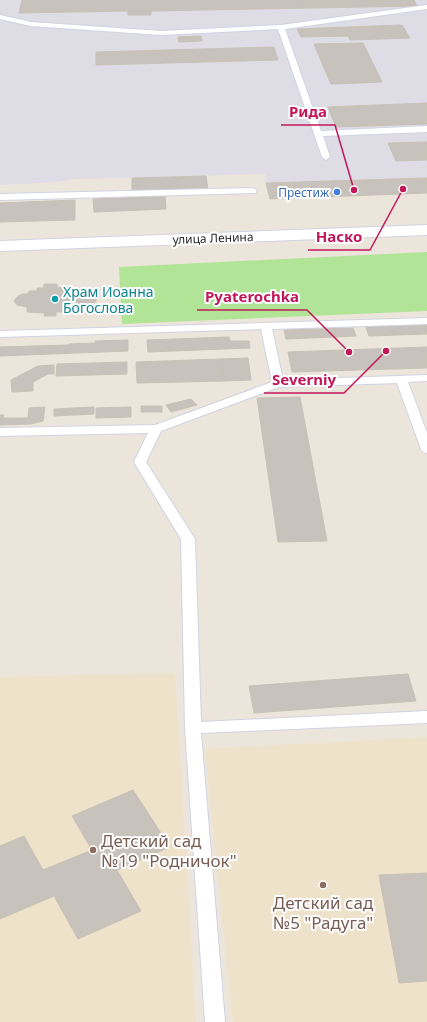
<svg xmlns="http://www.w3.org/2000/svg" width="427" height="1022" viewBox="0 0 427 1022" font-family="'Noto Sans',sans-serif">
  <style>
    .industrial { fill: #dedce4 }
    .education { fill: #eee2ca }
    .green { fill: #b1e496 }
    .building { fill: #c7c2bb; stroke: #c7c1b5 }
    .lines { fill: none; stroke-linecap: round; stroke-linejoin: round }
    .service-casing { stroke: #d0d4e3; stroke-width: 2 }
    .secondary-casing { stroke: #d0d4e3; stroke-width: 2 }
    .service { fill: #fff; fill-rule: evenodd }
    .secondary { fill: #fff; fill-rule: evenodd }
    .shop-dot { fill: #3f7fe0; stroke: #fff; stroke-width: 1.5 }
    .culture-dot { fill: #0f9aa8; stroke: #fff; stroke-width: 1.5 }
    .education-dot { fill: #8d6e63; stroke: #fff; stroke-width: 1.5 }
    .labels { text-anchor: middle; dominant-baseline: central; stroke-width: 4; stroke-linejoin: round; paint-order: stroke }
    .far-shop-label { font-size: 12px; fill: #366cbe; stroke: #fff; text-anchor: end }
    .far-street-label { font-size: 12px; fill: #292929; stroke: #fff }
    .culture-label { font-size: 14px; fill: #0d838f; stroke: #fff; text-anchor: start }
    .near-education-label { font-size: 17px; fill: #785e54; stroke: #fff; text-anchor: start }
    .leader { fill: none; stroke: #c2185b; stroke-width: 1.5 }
    .callout-dot { fill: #c2185b; stroke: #fff; stroke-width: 1.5 }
    .callout-label { font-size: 15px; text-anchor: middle; font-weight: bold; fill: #c2185b; stroke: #fff; stroke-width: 4; stroke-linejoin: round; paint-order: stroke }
  </style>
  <rect width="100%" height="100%" fill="#ece5db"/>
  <path class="industrial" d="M0,0H427V178L266,183L265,174L73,179L57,182L0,185Z"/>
  <path class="education" d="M175,673L196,1022H0V677Z
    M427,737V1022H233L205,749Z"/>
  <path class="green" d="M427,252V311L122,324L119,267Z"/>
  <path class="building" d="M22,0H414L417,6L151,11V15H128V11L19,13Z
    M402,25L410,38L350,40L348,36L301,37L297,29Z
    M201,36L202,41L179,42L178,37Z
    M363,43L382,82L331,84L314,44Z
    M274,47L278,60L96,65V52Z
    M427,103V124L336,127L328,107Z
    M427,142V160L396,161L388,143Z
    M206,176L208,190L132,192V178Z
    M427,178V193L270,199L266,183Z
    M165,196L166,209L94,212L93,199Z
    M75,200V220L0,222V203Z
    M44,284H57V287L73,289V293L89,292V294H96V302L72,305V309H63V312H56V316H44L45,313L27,312V307L17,305L14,301L17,297L22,294H28L29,291H37V288H44Z
    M427,325V334L369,336L366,327Z
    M353,328L356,336L286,339L284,330Z
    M229,337L230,341H249L250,348L148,352L147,340Z
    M128,340V351L0,356V347L69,345V344L95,343V341Z
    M427,347V368L292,372L288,352Z
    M248,358L251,380L224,381L221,359Z
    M221,359L224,381L137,383L136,362Z
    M127,362V374L56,376L57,364Z
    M54,365V374H48L33,382V391L12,392L11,380L38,366Z
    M300,397L327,541L278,542L257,398Z
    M191,399L197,405L171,412L166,405Z
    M141,406H162V412H141Z
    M45,407L43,421L31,424L0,425V415H4L3,418H28L29,408Z
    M94,407V414L54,416V409Z
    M131,407V417L96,418V408Z
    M408,674L416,701L254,713L249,686Z
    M133,790L170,847L117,870L141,911L78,939L54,896L0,919V846L24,836L43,870L92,850L72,816Z
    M427,873V981L399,983L379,875Z"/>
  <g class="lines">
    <g class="service-casing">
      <path id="service" d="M427,5V9L285,29L321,131L427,126V132L323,136L330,157L326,160L322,157L278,29L161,35L31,26L0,19V15L31,22L161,31L281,25Z
        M252,188L255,189L257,191L255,193L0,200V194Z
        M427,318V324L272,329L283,380L427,375V381L408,382L427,433V453L423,452L421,449L397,383L279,387L161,431L146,462L195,539L201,722L427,711V723L201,733L225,1022H205L185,728L181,539L134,462L148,433L0,436V428L155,425L272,382L261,329L0,337V331Z"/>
    </g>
    <g class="secondary-casing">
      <path id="secondary" d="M427,225V235L0,251V241Z"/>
    </g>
    <use href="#service" class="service"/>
    <use href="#secondary" class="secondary"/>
  </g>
  <circle class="shop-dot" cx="337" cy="192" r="4"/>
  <circle class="culture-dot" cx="55" cy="299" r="4"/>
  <g class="education-dot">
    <circle cx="93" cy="850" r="4"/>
    <circle cx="323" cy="885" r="4"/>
  </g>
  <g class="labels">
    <g class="far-shop-label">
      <text x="329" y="192">Престиж</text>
    </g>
    <g class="far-street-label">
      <text transform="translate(213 238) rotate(-2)">улица Ленина</text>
    </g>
    <g class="culture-label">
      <text x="63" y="291">Храм Иоанна<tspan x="63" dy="16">Богослова</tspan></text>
    </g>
    <g class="near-education-label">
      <text x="101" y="840">Детский сад<tspan x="101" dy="20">№19 "Родничок"</tspan></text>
      <text x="323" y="902" text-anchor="middle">Детский сад<tspan x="323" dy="20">№5 "Радуга"</tspan></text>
    </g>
  </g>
  <path class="leader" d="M354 190L335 125H281M403 189L370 250H308M349 352L307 310H197M386 351L344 393H264"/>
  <g class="callout-dot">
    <circle cx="354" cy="190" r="4"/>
    <circle cx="403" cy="189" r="4"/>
    <circle cx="349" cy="352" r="4"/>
    <circle cx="386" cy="351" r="4"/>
  </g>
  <g class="callout-label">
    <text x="308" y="117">Рида</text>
    <text x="339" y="242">Наско</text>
    <text x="252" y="302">Pyaterochka</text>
    <text x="304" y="385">Severniy</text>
  </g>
</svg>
